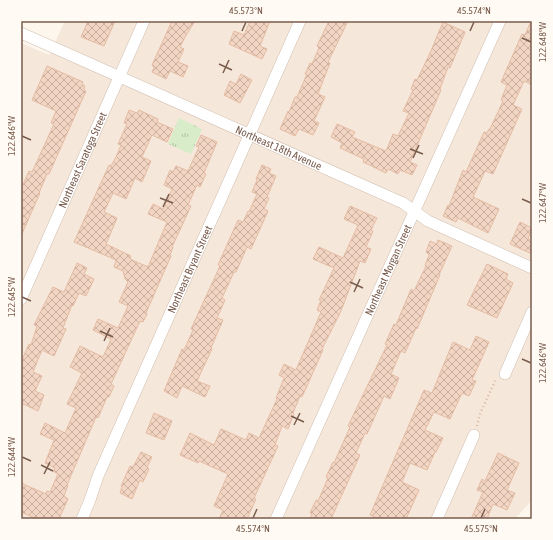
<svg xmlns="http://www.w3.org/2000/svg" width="553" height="540" viewBox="0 0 553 540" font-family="'Asap Condensed',sans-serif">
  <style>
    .residential { fill: #f5e8da }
    .grass { fill: url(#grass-tufts) }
    .building { fill: url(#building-cross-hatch); stroke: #e6bba3 }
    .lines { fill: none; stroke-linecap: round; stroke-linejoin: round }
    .street-casing { stroke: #d1beb0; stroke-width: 12 }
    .path { stroke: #d9b8a5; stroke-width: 2.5; stroke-dasharray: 1 3; stroke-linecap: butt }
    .street { stroke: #fff; stroke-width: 11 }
    .ticks { fill: none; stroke: #7a5c4d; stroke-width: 1.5 }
    .labels { text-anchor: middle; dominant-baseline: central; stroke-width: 3; stroke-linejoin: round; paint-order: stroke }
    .street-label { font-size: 11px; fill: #7a5c4d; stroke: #fffaf3 }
    .neatline { fill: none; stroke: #7a5c4d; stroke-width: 1.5 }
    .ticks-label { font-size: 10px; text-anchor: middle; fill: #7a5c4d }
  </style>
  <defs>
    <pattern id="grass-tufts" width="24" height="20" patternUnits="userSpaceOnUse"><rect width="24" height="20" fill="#d8ecc9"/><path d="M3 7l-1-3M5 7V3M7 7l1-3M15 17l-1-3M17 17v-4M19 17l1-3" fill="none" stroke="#b4c2a5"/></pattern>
    <pattern id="building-cross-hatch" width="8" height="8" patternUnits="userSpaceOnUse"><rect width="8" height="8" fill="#f3d5c3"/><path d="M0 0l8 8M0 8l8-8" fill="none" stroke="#cab0a1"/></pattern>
  </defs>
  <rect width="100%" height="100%" fill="#fdf6ec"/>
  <path class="residential" d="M65,21H532V500L515,519H21V43L49,55Z"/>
  <path class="grass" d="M179,118L202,129L191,154L168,144Z"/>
  <path class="building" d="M88,21H115L104,46L81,37Z
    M172,21H195L185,37L180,47L184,49L178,62L188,66L183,77L170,71L166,79L152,72L154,67L152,65Z
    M250,21H270L260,46L267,49L262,59L229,44L234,31L244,35Z
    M329,21H348L328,62L330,63L318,94L325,97L314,121L319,123L313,135L299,129L295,136L280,129L288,111L289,112L295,97H297L307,74H305L310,63L312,64L319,48L317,46Z
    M531,21L532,85L524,81L513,105L522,109L493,174L485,171L473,197L499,209L488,233L458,218L456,222L443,216L448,205L449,206L463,170L466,172L484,132L487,133L489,129H490L503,101L501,100L507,85L501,82L522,34L525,35Z
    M443,22L465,32L450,68L448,67L440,89L441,90L410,162L417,165L412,175L400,170L398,174L388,169L386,173L363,162L364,159L340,148L342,143L331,137L337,124L355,132L352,137L386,151L393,134L398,136L409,113L403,111L413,90L411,89L415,79L417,80L430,53Z
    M47,66L83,82L82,84L85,86L84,89L86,91L49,174H47L39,193H40L21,236V189L29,171L32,172L44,146L54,124L51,123L56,111L32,100Z
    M241,74L252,80L240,103L224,95L230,81L236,84Z
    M129,110L137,113L139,110L158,119L157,122L173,129L167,142L152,135L142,157L151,161L142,182L135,178L126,199L113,193L104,212L117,218L106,244L131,256L130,259L148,267L167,222L148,214L153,204L163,209L172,189L164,185L170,170L173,172L176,166L188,171L199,147L196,146L201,135L217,142L204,173L206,174L200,187L197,185L188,205L191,206L172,247H173L170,255L171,256L146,313L147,314L143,322L140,321L111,384L114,386L109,397H107L98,418L96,417L67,485H68L64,496L68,499L59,519H37L21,512V483L46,494L47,491L50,492L58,474L53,471L55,468L45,463L54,440L40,434L45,423L65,433L76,408L67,404L82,373L70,367L80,346L103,357L111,339L93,330L98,319L118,328L128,306L119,302L128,282L125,279L123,271L114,267L116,260L74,242L109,165L111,166L116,157L121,145L118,144L127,124L124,123Z
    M262,165L271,169L269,173L276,176L267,197L269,198L264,209L268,211L251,249L247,247L236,272H234L222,298L225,300L217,318L223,320L211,348L212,349L197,381L210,386L205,397L182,386L177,398L164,391L182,349L184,350L193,330L191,329L220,266L218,265L238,220L243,222L248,211L249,212L257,194L252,192L257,180L256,179Z
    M350,206L377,218L371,230L373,231L366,247L371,249L365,263L360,261L341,311L322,349L323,350L302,397L300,396L293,413L294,414L288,429L282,426L275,445L278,446L254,498L256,499L247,519H219L223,510L214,506L228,474L199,461L198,463L180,455L190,433L214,445L221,429L246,440L249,433L259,438L277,399L276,398L284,378L279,375L284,364L296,370L321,312L317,310L321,300H319L334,268L313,259L319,247L343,258L358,225L344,219Z
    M520,222L532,228L528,239L532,241V254L510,244Z
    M438,240L452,246L439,275H440L417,329L416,328L405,353L401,351L391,374L399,378L390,399L384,396L367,434L365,433L356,453L360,455L331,519H310L312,514L310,513L316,500L318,501L328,478L326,477L333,462L334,463L350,427L348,426L387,345L385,344L394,324L396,325L411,289L414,291L426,266L425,265L429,255L426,252L430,241L437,244Z
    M77,263L87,268L84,274L94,279L86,296L79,293L73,306L72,305L63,328L66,329L54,356L42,350L33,372L42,376L35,391L44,395L38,411L21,403V362L29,344L31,345L37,326L34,325L53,287L64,292Z
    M487,264L508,274L506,279L513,283L497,318L467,305Z
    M476,336L489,342L472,380L476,381L469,396L462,393L450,419L434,412L425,430L443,438L436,452H435L427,470L410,463L402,482L419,490L406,519H380L370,515L424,390L432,393L453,342L470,350Z
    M154,413L172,421L164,440L146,433Z
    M141,452L152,457L147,467L149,469L143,482L140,480L132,499L120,493L122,487L121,486L130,466L133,467Z
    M498,453L519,463L507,490L515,493L507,510L493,504L487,519H471L483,492L477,490L482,479L485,481Z"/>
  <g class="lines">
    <g class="street-casing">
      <g id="street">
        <path id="s1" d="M21,33L403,203L428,221L532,268"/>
        <path id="s2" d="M21,299L144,21"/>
        <path d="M505,374L532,312"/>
        <path id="s3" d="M82,519L90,500L98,476L300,21"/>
        <path id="s4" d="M276,519L500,21"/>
        <path d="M437,519L474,435"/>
      </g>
    </g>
    <path class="path" d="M477,426L480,414L496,379"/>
    <use href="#street" class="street"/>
  </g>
  <path class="ticks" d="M242,31L246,22M470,31L474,22M522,38L531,42M219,64L232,70M223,73L229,60M22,136L31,140M410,149L423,154M413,158L419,145M160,198L173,203M522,199L531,203M163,207L169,194M350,282L363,288M354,292L360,279M22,297L31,301M100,331L113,337M104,341L110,328M522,359L531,363M291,416L304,422M294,425L300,413M22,457L31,461M41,465L53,471M44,474L50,462M253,518L257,509M481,518L485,509"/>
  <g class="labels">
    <g class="street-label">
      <text stroke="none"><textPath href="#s1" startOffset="282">Northeast 18th Avenue</textPath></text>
      <text stroke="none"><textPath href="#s2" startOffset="152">Northeast Saratoga Street</textPath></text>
      <text stroke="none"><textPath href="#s3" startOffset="272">Northeast Bryant Street</textPath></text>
      <text stroke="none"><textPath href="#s4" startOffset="273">Northeast Morgan Street</textPath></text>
    </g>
  </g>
  <rect width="553" height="540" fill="none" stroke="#fffaf3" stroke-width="44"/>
  <rect x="22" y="22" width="509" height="496" class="neatline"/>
  <g class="ticks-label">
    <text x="246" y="14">45.573°N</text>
    <text x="474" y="14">45.574°N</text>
    <text transform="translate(542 42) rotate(-90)" y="4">122.648°W</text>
    <text transform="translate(11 136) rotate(-90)" y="4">122.646°W</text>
    <text transform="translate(542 203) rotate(-90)" y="4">122.647°W</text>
    <text transform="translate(11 297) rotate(-90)" y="4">122.645°W</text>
    <text transform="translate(542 363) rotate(-90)" y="4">122.646°W</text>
    <text transform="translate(11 457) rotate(-90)" y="4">122.644°W</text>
    <text x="253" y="532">45.574°N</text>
    <text x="481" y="532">45.575°N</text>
  </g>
</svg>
